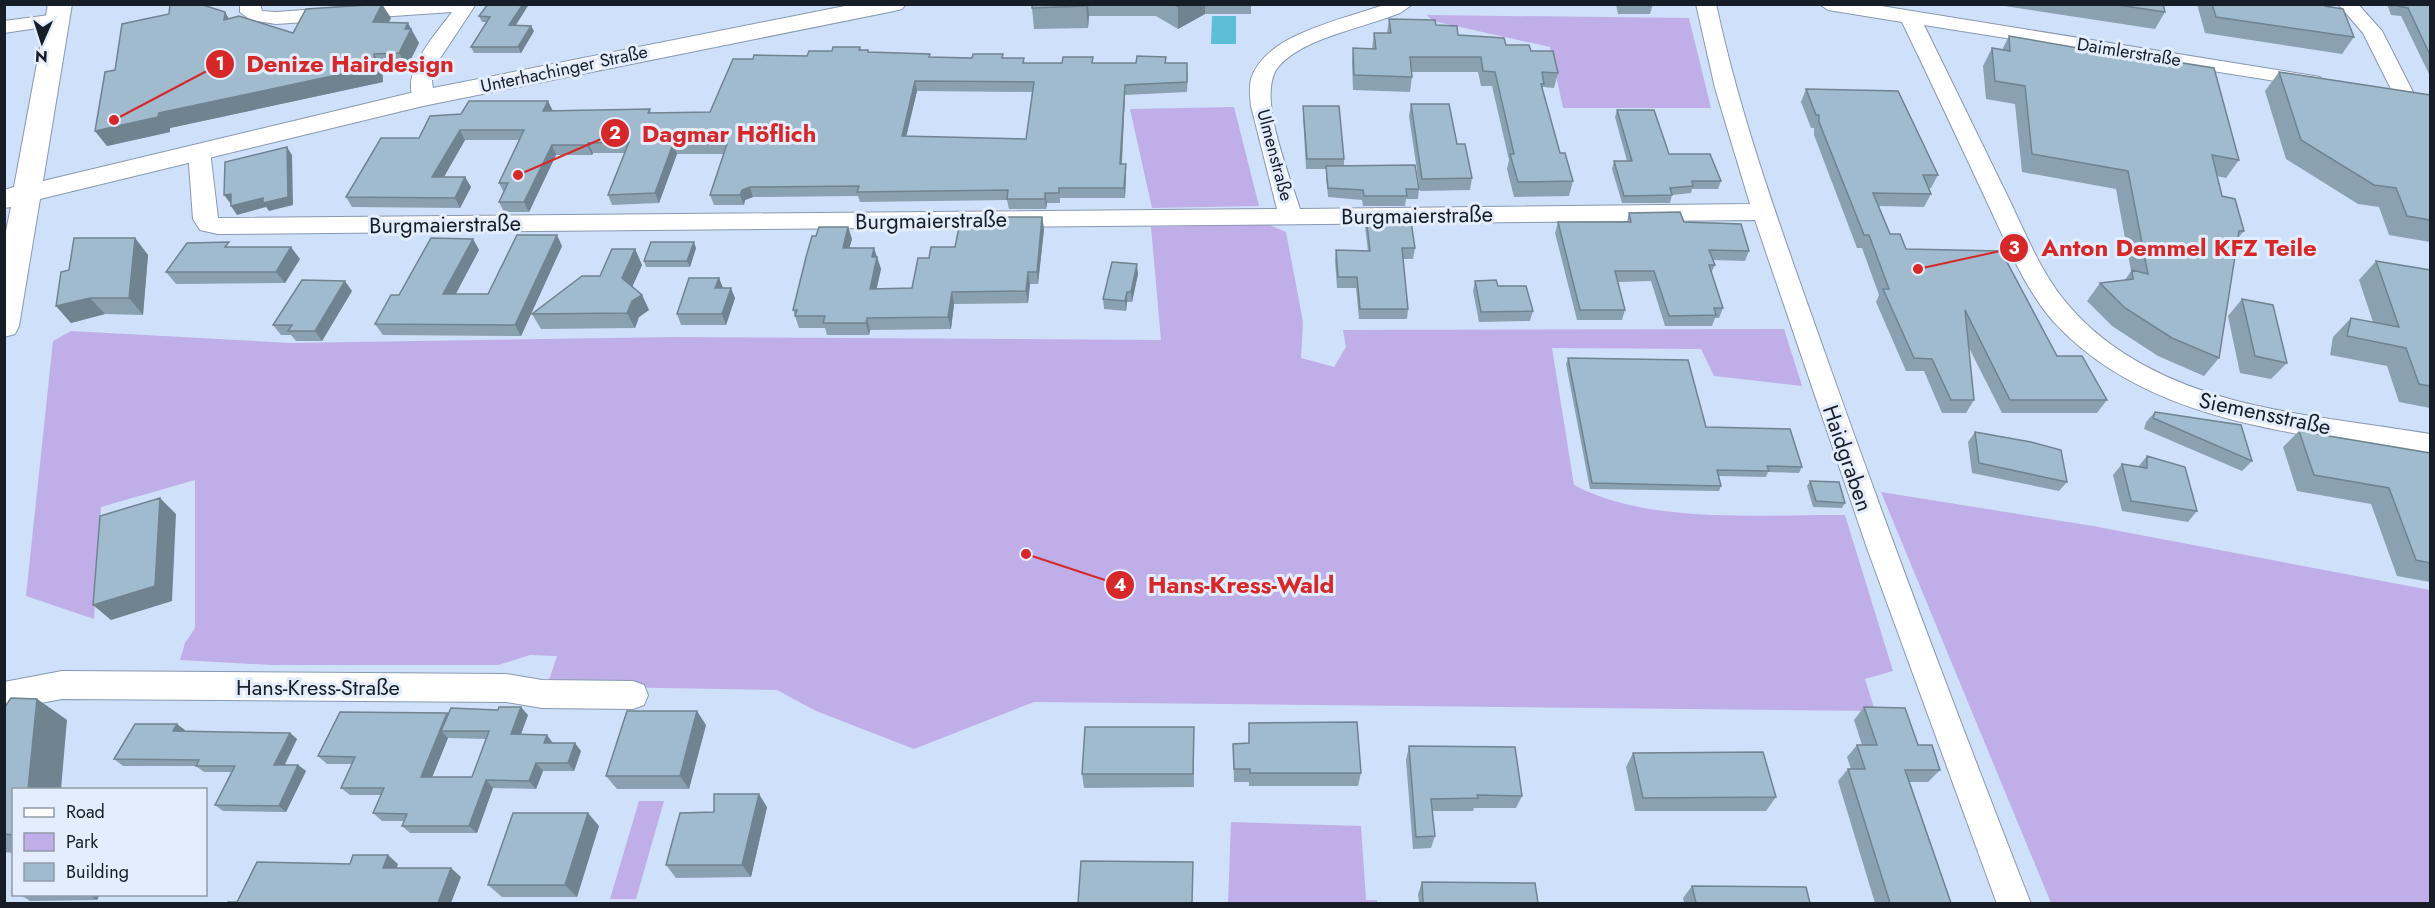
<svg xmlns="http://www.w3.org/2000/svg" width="2435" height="908" viewBox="0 0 2435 908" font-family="Jost,sans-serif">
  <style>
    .green { fill: #c0aee8 }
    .water { fill: #5cbed7 }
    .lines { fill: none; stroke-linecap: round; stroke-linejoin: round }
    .minor-casing { stroke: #8898b0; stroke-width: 2 }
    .secondary-casing { stroke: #8898b0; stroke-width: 2 }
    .minor { fill: #fff; fill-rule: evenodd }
    .secondary { fill: #fff; fill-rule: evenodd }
    .wall { fill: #8aa1b1; fill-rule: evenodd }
    .shaded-wall { fill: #708390 }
    .building { fill: #a0bbce; stroke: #708390; stroke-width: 1.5; fill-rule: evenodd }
    .labels { text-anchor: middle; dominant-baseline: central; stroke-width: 6; stroke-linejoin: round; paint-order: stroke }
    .far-street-label { font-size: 18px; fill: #171d26; stroke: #e3edfd }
    .street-label { font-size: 22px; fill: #171d26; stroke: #e3edfd }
    .leader { fill: none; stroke: #d62828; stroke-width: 2 }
    .callout-dot { fill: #d62828; stroke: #e3edfd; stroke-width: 2 }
    .mark-label { font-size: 18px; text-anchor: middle; font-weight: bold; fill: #fff }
    .callout-label { font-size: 24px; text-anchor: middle; font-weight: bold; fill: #d62828; stroke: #e3edfd; stroke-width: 6; stroke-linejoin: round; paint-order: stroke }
  </style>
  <rect width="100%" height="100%" fill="#cfe1fa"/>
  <path class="green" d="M1427,15L1689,18L1711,108H1563L1550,47L1433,21Z
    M1234,107L1259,206L1152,208L1130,109Z
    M1267,224L1286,232L1303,322L1301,358L1334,367L1346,347L1343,330L1784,329L1802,386L1714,376L1701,349L1552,348L1574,485C1649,525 1761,514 1845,515L1893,671L1865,679L1875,711L1034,702L914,749L816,711L777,690L547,686L557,656L530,655L498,665H272L180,660L185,643L195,628V480L101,507L94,619L26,596L53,341L71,331L291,343L674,337L1161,340L1151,227Z
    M1881,492L2093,526L2430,590V903H2051Z
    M639,801H664L636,899H610Z
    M1231,822L1361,826L1366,900H1377V903H1228Z"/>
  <path class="water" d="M1212,16H1236V44H1211Z"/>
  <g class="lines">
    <g class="minor-casing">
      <path id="minor" d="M240,4H260L262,11L276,12L387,4H476L431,72L434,98L430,103H416C397,75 436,34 452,12L276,24L250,20L240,12Z
        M1386,4H1413L1400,13C1371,24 1341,31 1313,43C1300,49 1284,58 1276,70C1258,101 1290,176 1300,209L1750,204L1715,88L1696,4H1716C1742,125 1785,240 1826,356C1891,540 1960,722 2031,904H1997L1867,548L1755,220L218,234L200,230L193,219L188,151L191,146H207L210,151L218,218L1277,209L1251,106C1250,97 1249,88 1251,79C1265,33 1347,19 1386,4Z
        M1819,4H1869L2320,77L2323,81L2320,85L2313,87L1924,25C1952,82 1980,140 2008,197C2026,234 2042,276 2070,307C2111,355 2173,384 2233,400C2298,417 2365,423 2430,434V454C2404,451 2377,446 2350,442C2245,427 2128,404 2053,321C2024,288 2006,242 1987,202C1959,142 1931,82 1902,22L1828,10Z
        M2338,4H2358L2382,31L2415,96L2411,101H2397L2363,33Z
        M57,14L64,16L67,20L64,24L4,33V21Z
        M62,671L506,674L542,680L633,681L644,685L648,695L644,705L633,709L542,708L506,702L62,699L4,710V682Z"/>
    </g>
    <g class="secondary-casing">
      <path id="secondary" d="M48,4H72L43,181L423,90L855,4H906L902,9L894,11L423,106L40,199L19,326L15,334L4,337V240L11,207L4,208V190L14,187Z"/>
    </g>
    <use href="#minor" class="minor"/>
    <use href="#secondary" class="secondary"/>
  </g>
  <path class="wall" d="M170,4H221V6H205L229,19L293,33L391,18L388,23L410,29L419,43L407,67L382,68L383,82L170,128V132L107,146L95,131L115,70L169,14Z
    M323,4H353L324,6Z
    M529,4L516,25L534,31L521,53H474L471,47L486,22H482L479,16Z
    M1032,4H1251V14H1205L1178,29L1156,16H1089L1088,28L1034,29L1032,8Z
    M1616,4H1653L1650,14H1618Z
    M1992,4H2163L2165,12L2155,29Z
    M2197,4H2325L2354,37L2342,54L2205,33Z
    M2387,4H2430V74H2429L2401,16L2391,15Z
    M1389,19L1436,25L1458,35L1531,51L1558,73L1554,88L1543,87V91L1560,153L1573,181L1569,196L1514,197L1507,169L1509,160L1492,86H1481L1478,72H1411L1412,77L1410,92L1353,90L1352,63L1353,48L1372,49L1374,33H1387Z
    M2009,36L2174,65L2176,62L2239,160L2226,178L2217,176L2222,196L2244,231L2238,238L2219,358L2204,376L2158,356L2112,326L2087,301L2100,283L2125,280L2131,271L2116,189L2022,172L2015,104L1986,99L1983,66L1992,48L2002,50Z
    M860,47L861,50H868L869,52L930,57L1003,58L1024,63H1166L1188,73L1187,92L1125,95L1122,164H1126V174L1125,198H1060V203H1047L1046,209H1009L1007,200L860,202L858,196L753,197L745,200L744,205H714L710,195L724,154H677L659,203L612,205L608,195L625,153H593L592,155H556L529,212H504L499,202L504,193L499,183L519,140H465L444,177H465L471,187L460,208L352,207L346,197L419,138L461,114L548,101L552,111L650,109L651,113L710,112L753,59L807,56L832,51ZM917,91L1032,92L1026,139L906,136Z
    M2279,72L2430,95V242L2389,235L2379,207L2358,204L2286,159L2265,91Z
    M1806,89L1938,175L1931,188H1929L1931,194L1924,207L1879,206L1890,234L1906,249L2057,356L2107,400L2097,413H2002L1968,346L1974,400L1966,413H1942L1924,371H1906L1876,302L1879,295L1862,248H1857L1814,135V128H1811L1801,102Z
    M1411,104L1457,144L1472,178L1470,190L1420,191L1409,116Z
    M1303,106L1344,159V166L1419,189L1418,199H1406L1405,206H1363L1362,200L1328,197L1326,176V169H1306L1303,116Z
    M1617,110L1669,154L1721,181L1718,189H1692L1691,193L1672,195L1670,203H1622L1612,169L1614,161H1627L1615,117Z
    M1629,213L1684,222L1749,251L1745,261L1713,260L1715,265L1711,273L1723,308L1719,318H1715L1712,326H1665L1651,281L1618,282L1625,310L1622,320H1577L1555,233L1558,222H1627Z
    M1366,215L1415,248L1413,259H1403L1408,309L1407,319H1359L1356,288H1337L1335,261L1336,250L1368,251L1365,226Z
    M1042,217L1044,229L1038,284H1030L1028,303L954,304L951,329L870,330L869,335H827L825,328H799L793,310L816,236L848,227L852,239L849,248L877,257L881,269L876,289L912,288L929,258L1003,226Z
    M135,238L148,255L143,315L105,314L71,323L56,306L69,270Z
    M473,239L479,250L455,294H488L562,246L521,336L383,335L375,324L399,295Z
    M232,247L300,259L285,283L176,284L166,272Z
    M696,248L690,267H646L644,261Z
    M635,249L642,265L632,287L642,295L649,310L639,317L635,328L541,329L532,314L600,276Z
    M2376,261L2430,270V408L2399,402L2387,366L2330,355L2333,337L2351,318L2373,322L2359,280Z
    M1138,274L1132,302H1127L1126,311L1104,309L1103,299Z
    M719,278L723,288L735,298L726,325H681L677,314Z
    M1475,281L1533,311L1530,321L1479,322L1473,291Z
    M352,291L322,341H296L291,335H281L273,325Z
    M2242,299L2287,363L2271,379L2240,373L2228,316Z
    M1568,358L1706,427L1802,467L1799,473L1768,472L1766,477L1719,476L1721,486L1719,491L1590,489L1566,364Z
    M2155,412L2252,461L2242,471L2144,429L2146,422Z
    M2299,431L2430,453V582L2397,576L2371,504L2297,491L2283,447Z
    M1975,432L2067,482L2059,491L1972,473L1968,442Z
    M2147,456L2197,511L2188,522L2122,511L2113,475L2122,464L2138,467Z
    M1810,481L1845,503L1842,508L1813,507L1807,486Z
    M37,699L67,720L14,789V853L4,852V708Z
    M1864,707L1918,745L1940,770L1928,782H1910L1951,903H1875L1838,781L1848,769H1851L1847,757L1857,745H1862L1854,720Z
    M448,714L528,715L521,734L581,751L574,771H543L536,789L493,788L477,833H410L402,826L404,821H382L373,813L381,795H350L341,788L352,764H327L318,756ZM448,738L486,739L472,777H432Z
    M1249,723L1361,773L1358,786H1249V782H1234L1233,744L1249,743Z
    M706,725L689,789H617L606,776Z
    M1194,727V787L1084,788L1082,774Z
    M185,730V732L290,733L297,739L285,765H298L306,771L286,812L223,811L215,805L231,772H204L196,766H123L114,759Z
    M1409,746L1522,796L1516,808H1474L1473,811H1432L1435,836L1431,848L1413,849L1406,760Z
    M1633,753L1776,797L1766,811H1635L1626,767Z
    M767,807L751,877L676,878L666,865L714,812Z
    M599,826L577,897H502L488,885Z
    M1422,882L1538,903H1419L1418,894Z
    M1692,886L1810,903H1684L1683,898Z
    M19,894H100L97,900L30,901Z"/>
  <path class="shaded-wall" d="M382,4L391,18L381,37L373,22Z
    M523,4H529L512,31L509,25Z
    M1086,4H1088L1089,16L1088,28Z
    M1183,4H1205V14L1178,29V7Z
    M225,12L234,27L224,20Z
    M408,23L419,43L407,67L399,53L405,29Z
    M531,26L534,31L521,53L518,47Z
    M374,54L382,68L383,82L170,128V132L107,146L95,131Z
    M915,81L917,91L904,146L902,136Z
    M1125,85V95L1121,174L1120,164Z
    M548,101L553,111H543Z
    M460,130L465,140L438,187L432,177Z
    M588,143L593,153L592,155L587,145Z
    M673,144L677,154L659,203L655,193Z
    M552,145L556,155L529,212L524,202Z
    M287,147L292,155L293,205L269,211L266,207L237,215L231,206Z
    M1126,164V174L1125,198L1124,188Z
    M465,177L471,187L460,208L455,198Z
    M750,187L753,197L745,200L744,205L740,195L742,190Z
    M1045,193L1047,203L1046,209L1045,199Z
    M231,194L237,202L230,203L224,195Z
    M1042,217L1044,229L1038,284L1037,272Z
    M848,227L852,239L846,260L843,248Z
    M557,235L562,246L521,336L515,325Z
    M135,238L148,255L143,315L129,298Z
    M473,239L479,250L450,305L443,294Z
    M694,242L696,248L690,267L687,261Z
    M291,247L300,259L285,283L276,272Z
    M874,248L881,269L874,301L870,289L872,257Z
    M635,249L642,265L629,294L622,278Z
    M1137,264L1138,274L1132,302L1131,292Z
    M1028,272L1030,284L1028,303L1026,291Z
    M719,278L723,288H715Z
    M345,281L352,291L322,341L315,331Z
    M731,288L735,298L726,325L722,314Z
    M952,292L954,304L951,329L948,317Z
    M1127,292V302L1126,311L1125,301Z
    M642,295L649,310L639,317L635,328L627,313L632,301Z
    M90,298L105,314L71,323L56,306Z
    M867,318L870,330L869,335L866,323Z
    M160,498L176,514L172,601L111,620L93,605Z
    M37,699L67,720L61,789H28Z
    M521,707L528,715L518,742L511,734Z
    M697,711L706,725L689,789L680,776Z
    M447,713L455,721L441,731L448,738L429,785L421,777Z
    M177,724L185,730L181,738L173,731Z
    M290,733L297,739L281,771L274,765Z
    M547,735L553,743H544Z
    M575,743L581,751L574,771L568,763Z
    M536,763L543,771L536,789L529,781Z
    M298,765L306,771L286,812L279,806Z
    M486,780L493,788L477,833L469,826Z
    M759,794L767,807L751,877L742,865Z
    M588,813L599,826L577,897L565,885Z
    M388,855L398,864L394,876L383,868Z
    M451,868L461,877L451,903H438Z
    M87,894H100L97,900Z"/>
  <path class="building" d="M170,4H200L225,12L224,20L239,16L293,33L306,9L382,4L373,22L408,23L405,29H411L399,53L374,54V67L159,113L158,117L95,131L105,72L115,70L122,24L169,14Z
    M488,4H523L509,25L531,26L518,47H471L490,17L479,16Z
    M1032,4H1086V6L1032,8Z
    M1173,4H1183L1178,7Z
    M2112,4H2163L2165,12Z
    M2212,4H2325V6L2343,9L2354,37L2216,17Z
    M2397,4H2430V55L2408,8L2398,6Z
    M1389,19L1435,20L1436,25L1457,26L1458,35L1504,38L1506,45H1529L1531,51H1553L1558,73L1542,72L1544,84H1541L1560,153H1565L1573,181L1518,182L1510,154H1514L1495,72L1483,71L1481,57H1410L1412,77L1354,75L1353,48L1376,49L1374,33H1391Z
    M2009,36L2176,65V62L2214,68L2239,160L2212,155L2222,196L2235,199L2244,231H2239L2219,358L2172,338L2125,308L2100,283L2133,279L2132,270L2148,274L2128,171L2032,154L2025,86L1995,81L1992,48L2010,51Z
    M833,47H860L859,50H868V52L930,54L929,57L972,58L973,54H1003L1002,58H1024L1023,63H1062L1063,57H1093L1092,63H1136L1137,56L1166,57L1165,63H1187V82L1125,85L1120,164H1126L1124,188H1059V193H1045V199H1007L1008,190L857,192L859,186L750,187L742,190L740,195H710L727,144H673L655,193L608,195L629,142L588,143L587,145H552L524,202H499L508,183H499L524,130H460L432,177H465L455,198L346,197L381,138H419L430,116L461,114L469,101H548L543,111L650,109L648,113L710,112L733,59H753L754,55L807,56L809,51H832ZM915,81L1034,82L1026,139L902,136Z
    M2279,72L2430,95V220L2407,216L2396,188L2374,185L2301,140Z
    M1806,89L1898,91L1938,175H1923L1931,194L1873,193L1890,234H1900L1906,249L2001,251L2057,356H2082L2107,400H2010L1965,310L1974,400H1951L1932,359L1914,358L1883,289H1889L1869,235H1864L1819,122V115H1816Z
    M1411,104H1449L1457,144H1465L1472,178L1422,179Z
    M1303,106H1339L1344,159H1307Z
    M1617,110H1654L1669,154H1710L1721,181H1692L1693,186L1670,188L1672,195L1624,196L1614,161H1632Z
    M287,147L288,197L263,203V198L231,206V194L224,195L225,162Z
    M1415,165L1419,189H1406L1407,196H1364L1363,190L1328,188L1326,166Z
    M1680,212L1684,222L1741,224L1749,251L1709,250L1715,265H1709L1723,308H1714L1716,315L1669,316L1654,271H1615L1625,310H1580L1558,222H1631L1629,213Z
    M1366,215H1410L1415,248H1402L1408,309H1360L1357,277H1338L1336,250L1370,251Z
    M1004,217H1042L1037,272H1028L1026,291L952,292L948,317L867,318L866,323H823L825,316H795L797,310H793L806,257L812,236H816L819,227H848L843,248H874L872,257H877L870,289L912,288L918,258H929L931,247H955L959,227L1003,226Z
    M517,235H557L515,325L375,324L391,295H399L431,238L473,239L443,294H488Z
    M74,238H135L129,298H90L56,306L61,272L69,270Z
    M229,242L225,247H291L276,272H166L187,243Z
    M651,242H694L687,261H644Z
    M612,249H635L622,278L642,295L632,301L627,313L532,314L582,276H600Z
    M2376,261L2430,270V386L2419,384L2406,348L2347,336L2351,318L2399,327Z
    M1112,262L1137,264L1131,292H1127L1125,301L1103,299Z
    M689,278H719L715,288H731L722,314H677Z
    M302,280L345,281L315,331H288L292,325H273Z
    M1496,280L1498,286H1526L1533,311L1481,312L1475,281Z
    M2242,299L2273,305L2287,363L2255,356Z
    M1568,358L1688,360L1706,427L1790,429L1802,467L1767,466L1769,471L1717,470L1721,486L1592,483Z
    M2155,412L2241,425L2252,461L2153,418Z
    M2299,431L2430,453V563L2416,560L2389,488L2314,475Z
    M1975,432L2031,442L2061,450L2067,482L1979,463Z
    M2147,456L2185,467L2197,511L2131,501L2122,464L2147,468Z
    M1810,481L1839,482L1845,503L1816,501Z
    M160,498L155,586L93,605L100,516Z
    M11,698L37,699L28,789H14V835L4,834V708Z
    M499,707H521L511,734L547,735L544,743H575L568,763H536L529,781L486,780L469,826H402L407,814L373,813L384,788H341L355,757L318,756L340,712L447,713L421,777H472L489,731H441L451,708L498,710Z
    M1864,707L1905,708L1918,745H1932L1940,770H1905L1951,903H1890L1848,769H1865L1857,745H1877Z
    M627,711H697L680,776H606Z
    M1357,722L1361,773H1250V769H1234L1233,744L1249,743V723Z
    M135,724H177L173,731L290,733L274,765H298L279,806L215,805L235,766H196L199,760L114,759Z
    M1085,727H1194L1193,774H1082Z
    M1409,746L1515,747L1522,796L1477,795L1478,798L1431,799L1435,836L1416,837Z
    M1763,752L1776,797L1643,798L1633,753Z
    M714,794H759L742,865H666L680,813L714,812Z
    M513,813H588L565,885H488Z
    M353,855H388L383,868H451L438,903H227L228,902H237L257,862L350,864Z
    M1081,861L1193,862L1192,903H1078Z
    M1422,882L1535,883L1538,903H1423Z
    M1692,886L1806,887L1810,903H1696Z"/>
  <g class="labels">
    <g class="far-street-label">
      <text transform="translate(2129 52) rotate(9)">Daimlerstraße</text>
      <text transform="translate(564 69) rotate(-12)">Unterhachinger Straße</text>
      <text transform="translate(1275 155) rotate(75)">Ulmenstraße</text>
    </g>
    <g class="street-label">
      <text transform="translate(1417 215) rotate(-1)">Burgmaierstraße</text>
      <text transform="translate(931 220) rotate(-1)">Burgmaierstraße</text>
      <text transform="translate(445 224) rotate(-1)">Burgmaierstraße</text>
      <text transform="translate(2265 413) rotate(12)">Siemensstraße</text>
      <text transform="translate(1848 458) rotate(71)">Haidgraben</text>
      <text x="318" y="687">Hans-Kress-Straße</text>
    </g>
  </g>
  <path class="leader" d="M114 120L220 64M518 175L615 133M1918 269L2014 248M1026 554L1120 585"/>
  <g class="callout-dot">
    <circle cx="114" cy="120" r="6"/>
    <circle cx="518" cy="175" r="6"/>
    <circle cx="1918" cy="269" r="6"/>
    <circle cx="1026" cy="554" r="6"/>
    <circle cx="220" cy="64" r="15"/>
    <circle cx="615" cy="133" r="15"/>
    <circle cx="2014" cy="248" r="15"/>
    <circle cx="1120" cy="585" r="15"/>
  </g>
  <g class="mark-label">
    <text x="220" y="70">1</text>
    <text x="615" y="139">2</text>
    <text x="2014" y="254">3</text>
    <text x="1120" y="591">4</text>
  </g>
  <g class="callout-label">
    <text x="350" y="72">Denize Hairdesign</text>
    <text x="729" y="142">Dagmar Höflich</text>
    <text x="2179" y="256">Anton Demmel KFZ Teile</text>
    <text x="1241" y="593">Hans-Kress-Wald</text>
  </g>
  <rect width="2435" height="908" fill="none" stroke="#171d26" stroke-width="12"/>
  <rect x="12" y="788" width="195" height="108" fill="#e3edfd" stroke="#919aa7" stroke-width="1.5"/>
  <rect x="24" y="808" width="30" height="9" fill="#ffffff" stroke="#919aa7" stroke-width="1.5"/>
  <text x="66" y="818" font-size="18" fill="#171d26">Road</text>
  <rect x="24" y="833" width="30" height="18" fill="#c0aee8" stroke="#919aa7" stroke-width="1.5"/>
  <text x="66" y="848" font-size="18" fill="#171d26">Park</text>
  <rect x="24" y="863" width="30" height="18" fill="#a0bbce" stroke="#919aa7" stroke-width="1.5"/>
  <text x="66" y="878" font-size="18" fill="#171d26">Building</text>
  <g transform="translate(42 42) rotate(183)" stroke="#e3edfd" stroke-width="4.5" paint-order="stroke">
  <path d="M0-4.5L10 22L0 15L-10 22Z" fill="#171d26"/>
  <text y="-9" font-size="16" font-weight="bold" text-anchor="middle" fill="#171d26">N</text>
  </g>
</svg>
